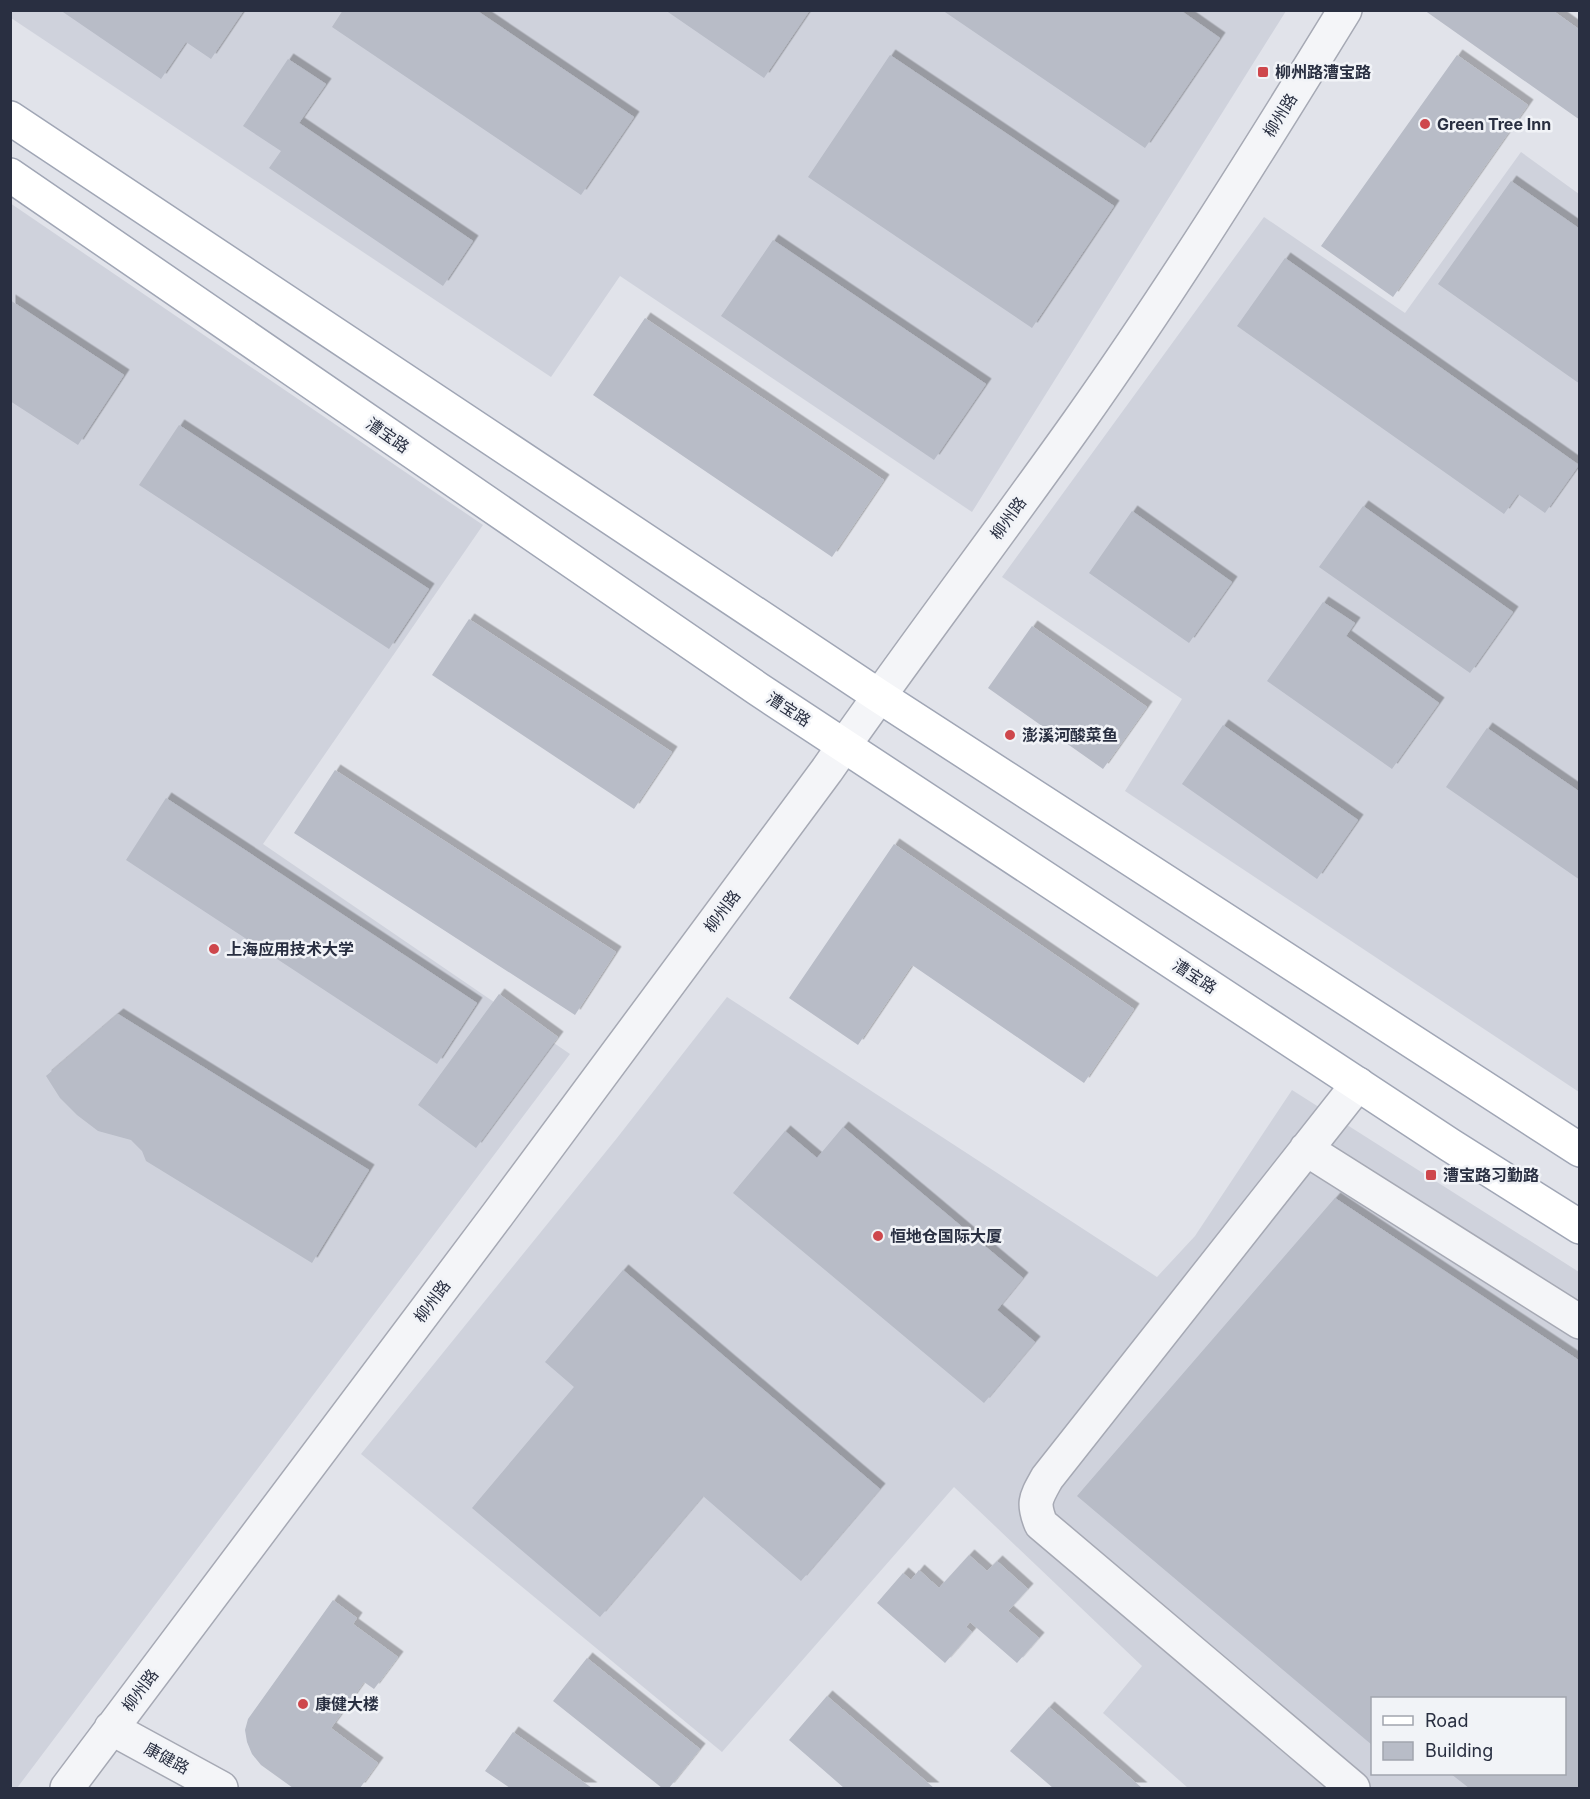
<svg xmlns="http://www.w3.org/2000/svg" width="1590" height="1799" viewBox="0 0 1590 1799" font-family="Inter,'Noto Sans SC',sans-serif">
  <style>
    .built { fill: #cfd2dc; fill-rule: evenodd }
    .building { fill: #b8bcc7; filter: url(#shadow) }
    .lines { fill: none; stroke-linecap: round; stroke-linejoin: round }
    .minor-casing { stroke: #a6a9b4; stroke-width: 36 }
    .major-casing { stroke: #a0a6b5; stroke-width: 36 }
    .minor { stroke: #f4f5f8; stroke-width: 33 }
    .major { stroke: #fff; stroke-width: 33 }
    .poi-dot { fill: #ce474c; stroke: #f1f3f7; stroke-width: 2 }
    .labels { text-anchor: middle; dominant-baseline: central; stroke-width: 5; stroke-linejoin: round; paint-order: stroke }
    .poi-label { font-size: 16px; font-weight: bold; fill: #292f41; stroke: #f1f3f7; text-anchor: start }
    .street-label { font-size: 16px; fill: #292f41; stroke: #f1f3f7 }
  </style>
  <defs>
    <filter id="shadow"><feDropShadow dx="5.5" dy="-5.5" stdDeviation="0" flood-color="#0004"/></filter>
  </defs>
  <rect width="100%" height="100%" fill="#e1e3ea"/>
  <path class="built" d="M10,11H1286L972,512L620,276L551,377L11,18Z
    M1521,152L1579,194V1092L1125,791L1182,699L1002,577L1264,217L1405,313Z
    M10,203L483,525L263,844L570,1054L17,1788H10Z
    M727,997L1157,1277L1195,1236L1292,1090L1579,1272V1788H1188L1103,1713L1142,1666L954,1487L722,1752L361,1454L617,1138ZM1372,1698H1564V1774H1372Z"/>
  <path class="building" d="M60,10H244L211,59L186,42L161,79Z
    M343,10H476L634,117L581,195L332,27Z
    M665,10H810L764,78Z
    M942,10H1180L1220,38L1145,148Z
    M1424,10H1552L1580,30V120Z
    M890,55L1114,206L1032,328L808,177Z
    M1457,55L1528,105L1393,297L1321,246Z
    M288,59L326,84L299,123L473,241L443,286L269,168L281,151L243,126Z
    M1511,181L1580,229V384L1438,284Z
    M773,240L986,384L934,460L721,316Z
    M1285,258L1579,465L1545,513L1518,494L1504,514L1237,326Z
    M10,300L124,375L78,445L10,401Z
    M645,318L884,480L832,557L593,395Z
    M179,425L429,589L389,649L139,485Z
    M1363,506L1513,612L1470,673L1319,567Z
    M1132,511L1232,582L1189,643L1089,573Z
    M1323,602L1355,623L1346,636L1439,703L1392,769L1267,681Z
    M469,619L672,752L634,809L432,675Z
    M1032,626L1147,707L1103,769L988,688Z
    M1223,725L1358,820L1317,879L1182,784Z
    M1487,728L1580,792V880L1446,787Z
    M335,770L616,952L575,1015L294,833Z
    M166,798L477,1003L437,1064L126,860Z
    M894,844L1134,1009L1084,1083L912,965L858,1045L789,998Z
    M499,994L558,1037L476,1148L418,1105Z
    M118,1014L369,1170L312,1263L146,1161L142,1151L131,1140L98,1131L77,1115L60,1098L46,1076Z
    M843,1127L1023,1278L997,1310L1035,1342L984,1403L733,1193L785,1131L817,1158Z
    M1335,1198L1580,1361V1788H1469L1451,1774H1564V1698H1372V1745L1077,1496Z
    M623,1270L880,1489L801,1581L703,1496L600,1617L472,1508L574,1387L545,1362Z
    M969,1555L987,1571L997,1561L1028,1589L1008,1611L1039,1638L1017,1663L970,1622L966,1627L972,1632L945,1663L877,1603L903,1573L911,1580L919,1570L939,1588Z
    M333,1600L357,1618L353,1624L398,1657L374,1689L364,1682L331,1728L378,1763L360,1788H293L261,1765L252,1754L247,1742L245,1730L248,1719Z
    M587,1658L700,1749L669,1788H662L553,1701Z
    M827,1696L934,1788H844L789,1740Z
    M1049,1707L1142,1788H1053L1010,1751Z
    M513,1732L592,1788H510L485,1771Z"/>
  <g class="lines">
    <g class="minor-casing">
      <path id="minor" d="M1306,1149L1580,1322
        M111,1728L221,1788
        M67,1788L498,1214L827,770C909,652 996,538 1079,421C1173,288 1259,150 1345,10
        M1353,1788L1041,1524C1032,1502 1036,1498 1047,1478L1358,1084"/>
    </g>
    <g class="major-casing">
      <path id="major" d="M10,118L879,696L1580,1150
        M10,175L758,689L1450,1145L1580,1227"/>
    </g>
    <use href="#minor" class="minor"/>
    <use href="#major" class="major"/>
  </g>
  <g class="poi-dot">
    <rect x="1257" y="66" width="12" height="12" rx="3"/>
    <circle cx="1425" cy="124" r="6"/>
    <circle cx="1010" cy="735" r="6"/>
    <circle cx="214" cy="949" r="6"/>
    <rect x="1425" y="1169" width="12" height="12" rx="3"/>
    <circle cx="878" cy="1236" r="6"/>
    <circle cx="303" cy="1704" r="6"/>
  </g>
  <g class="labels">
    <g class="poi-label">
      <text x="1275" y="72">柳州路漕宝路</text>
      <text x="1437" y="124">Green Tree Inn</text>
      <text x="1022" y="735">澎溪河酸菜鱼</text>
      <text x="226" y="949">上海应用技术大学</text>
      <text x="1443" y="1175">漕宝路习勤路</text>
      <text x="890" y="1236">恒地仓国际大厦</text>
      <text x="315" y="1704">康健大楼</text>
    </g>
    <g class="street-label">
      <text transform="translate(1280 115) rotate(-58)">柳州路</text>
      <text transform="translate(388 435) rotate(35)">漕宝路</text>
      <text transform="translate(1008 518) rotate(-54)">柳州路</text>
      <text transform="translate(789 709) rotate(33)">漕宝路</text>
      <text transform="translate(722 911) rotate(-53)">柳州路</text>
      <text transform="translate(1195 976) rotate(33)">漕宝路</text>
      <text transform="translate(432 1301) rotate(-53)">柳州路</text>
      <text transform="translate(140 1690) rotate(-53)">柳州路</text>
      <text transform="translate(167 1758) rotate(28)">康健路</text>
    </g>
  </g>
  <rect width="1590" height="1799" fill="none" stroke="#292f41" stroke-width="24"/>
  <rect x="1371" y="1697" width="195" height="78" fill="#f1f3f7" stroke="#a1a5ae" stroke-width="1.5"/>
  <rect x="1383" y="1716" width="30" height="9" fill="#ffffff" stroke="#a1a5ae" stroke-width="1.5"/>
  <text x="1425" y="1727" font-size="18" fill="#292f41">Road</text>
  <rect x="1383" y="1742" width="30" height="18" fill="#b8bcc7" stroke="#a1a5ae" stroke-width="1.5"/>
  <text x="1425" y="1757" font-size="18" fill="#292f41">Building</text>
</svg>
